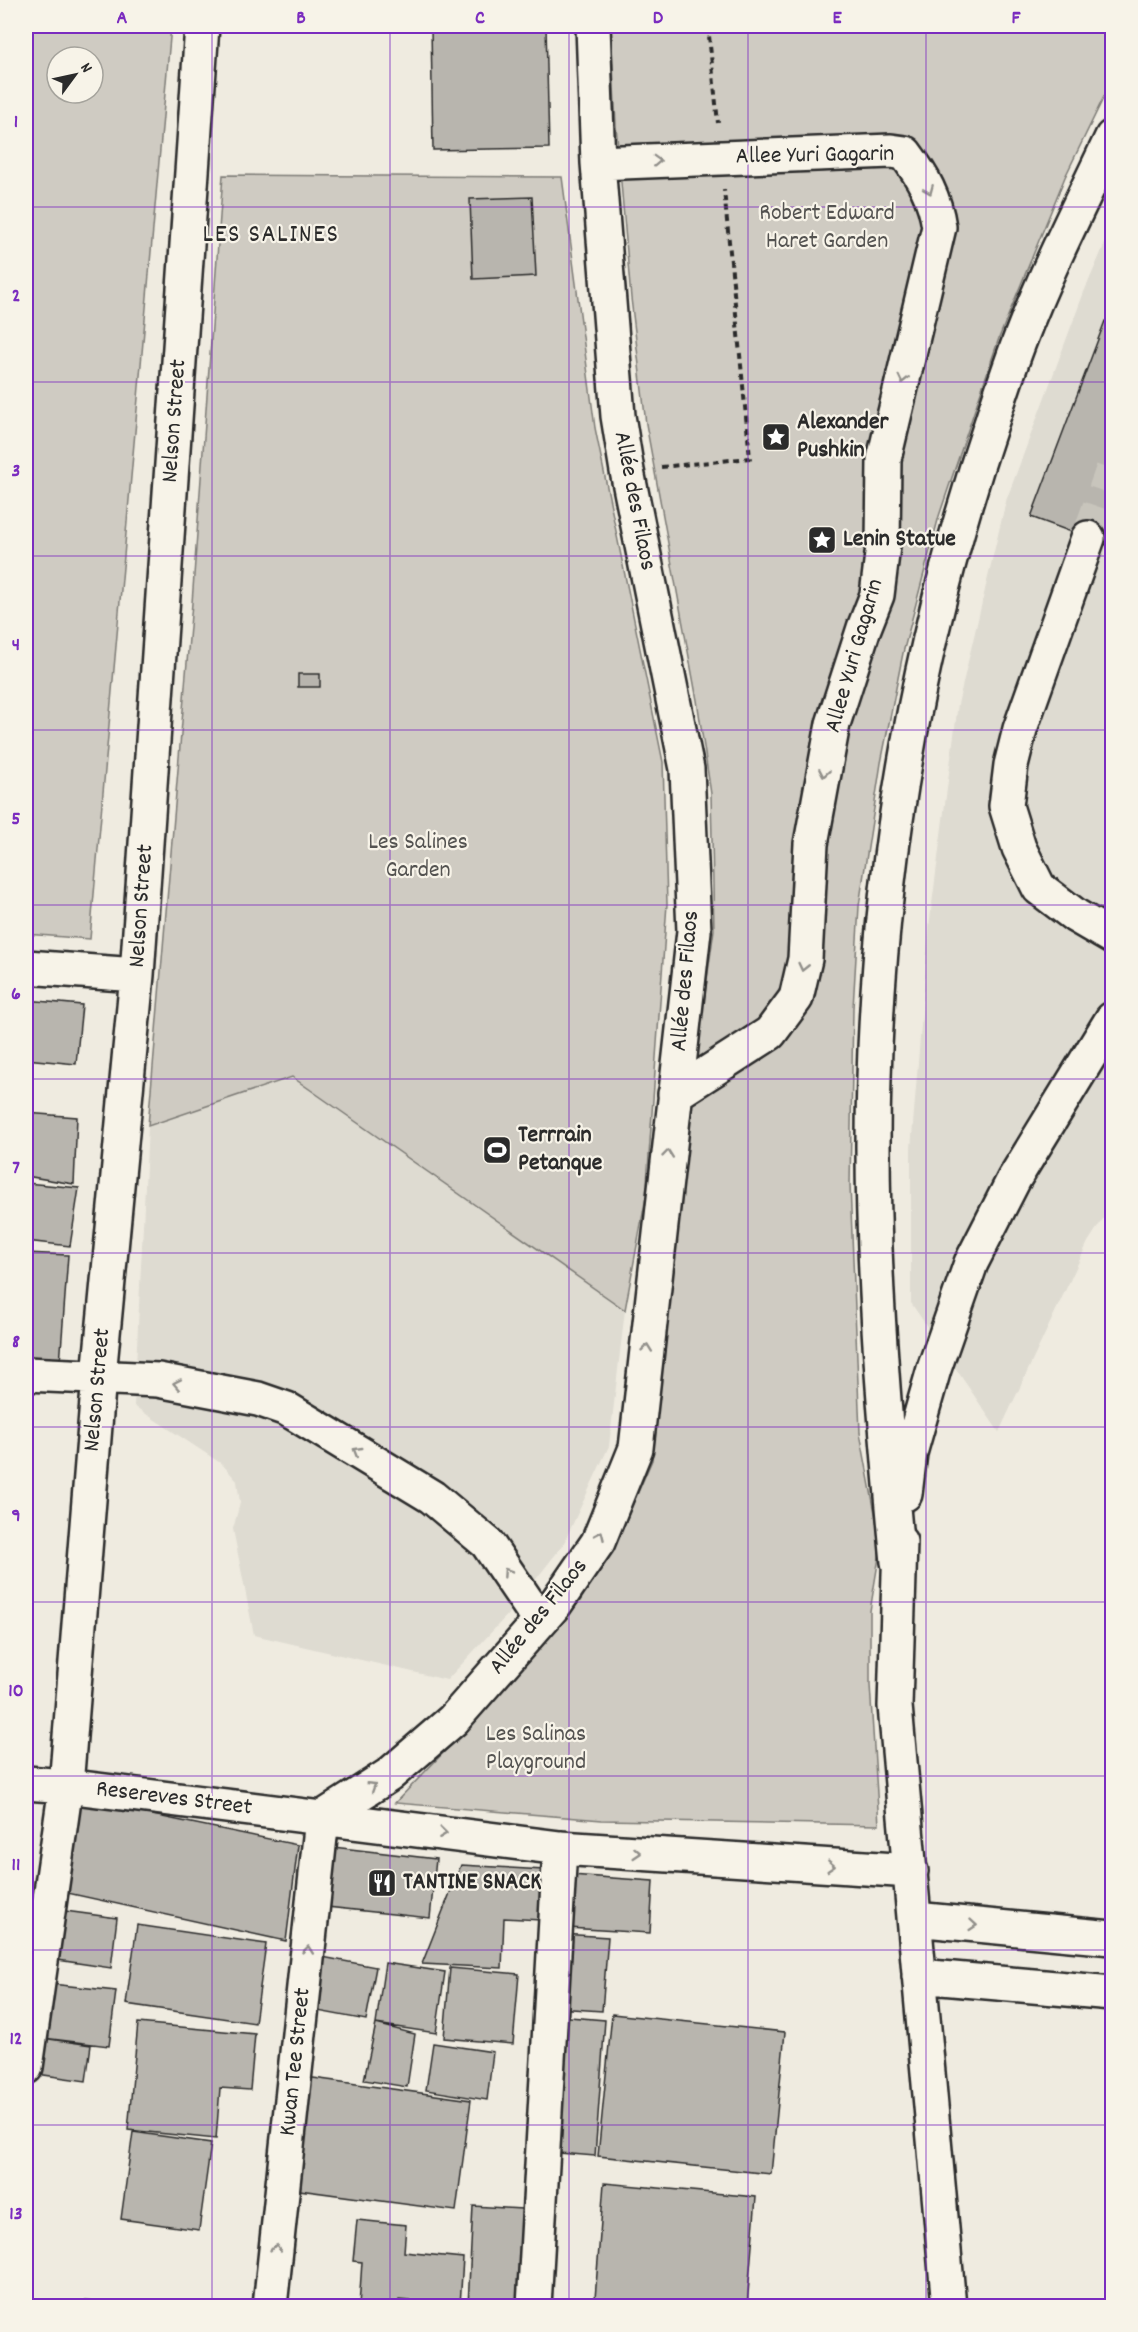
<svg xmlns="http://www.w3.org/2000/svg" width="1138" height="2332" viewBox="0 0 1138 2332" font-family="Dekko,sans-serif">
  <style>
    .built { fill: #dedbd1 }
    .green { fill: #cfcbc2; stroke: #7d7b76; stroke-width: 1.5; fill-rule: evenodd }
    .building { fill: #b8b5ae; stroke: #2b2b2b; stroke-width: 1.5 }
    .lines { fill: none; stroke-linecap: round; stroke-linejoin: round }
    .minor-tunnel { stroke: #c8c5bc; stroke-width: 33; stroke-dasharray: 33 16; stroke-linecap: butt }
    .minor-casing { stroke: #2b2b2b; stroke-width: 38 }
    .path { stroke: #2b2b2b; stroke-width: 4; stroke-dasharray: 6 4.5; stroke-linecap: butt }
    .minor { stroke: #f7f3e8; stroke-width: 33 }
    .oneway { stroke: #918f8a }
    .grid { fill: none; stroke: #7b2cbf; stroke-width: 1.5; stroke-opacity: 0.55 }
    .labels { text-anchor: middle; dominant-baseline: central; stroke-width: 4.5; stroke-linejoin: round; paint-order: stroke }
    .street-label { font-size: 24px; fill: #2b2b2b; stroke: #f7f3e8 }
    .park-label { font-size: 24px; fill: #545351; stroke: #f7f3e8 }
    .poi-label { font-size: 24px; font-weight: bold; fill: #2b2b2b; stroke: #f7f3e8; text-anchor: start }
    .neighbourhood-label { font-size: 26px; letter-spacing: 1.5px; fill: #2b2b2b; stroke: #f7f3e8 }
    .neatline { fill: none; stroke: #7b2cbf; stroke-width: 2 }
    .grid-label { font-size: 20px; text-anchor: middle; font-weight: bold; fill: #7b2cbf }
  </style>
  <rect width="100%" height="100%" fill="#efebe0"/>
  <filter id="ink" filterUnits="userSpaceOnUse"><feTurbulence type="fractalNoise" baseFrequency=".0167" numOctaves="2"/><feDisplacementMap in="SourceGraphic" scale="12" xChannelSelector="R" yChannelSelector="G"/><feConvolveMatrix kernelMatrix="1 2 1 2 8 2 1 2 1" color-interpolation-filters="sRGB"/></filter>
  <g filter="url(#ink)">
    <path class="built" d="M1112,227V1205L1088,1242L999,1432L911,1303V1149L929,927L958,704L1006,501L1084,292Z
      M292,1077L625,1310L609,1446L563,1545L510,1612L447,1680L254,1635L233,1529L240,1503L237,1481L222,1464L134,1406L148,1126Z"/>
    <path class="green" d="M26,26H171L90,939L26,934ZM57,57H93V93H57Z
      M611,26H1112V80L1065,177L999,338L939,516L903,653L881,763L859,906L853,1008L850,1185L860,1433L881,1545L870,1611V1685L879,1825L602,1820L395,1803L468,1727L523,1660L580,1601L623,1527L652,1460L696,1057L714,930L711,794L697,700L646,424L631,298L616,125Z
      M223,175L562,177L595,428L663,762L667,904L646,1197L625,1310L292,1077L148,1126L192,603Z"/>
    <path class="building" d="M431,26H546L549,148L433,150Z
      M532,197L536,276L473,279L470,199Z
      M1105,321L1112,324V547L1031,517Z
      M298,674H320V687H298Z
      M26,1000L82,1005L76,1064L26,1059Z
      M26,1113L77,1117L74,1184L26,1176Z
      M26,1183L79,1188L70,1246L26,1241Z
      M26,1253L68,1255L60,1364L26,1361Z
      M75,1799L298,1845L286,1941L63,1892Z
      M333,1847L436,1859L430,1918L327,1907Z
      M461,1865L544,1870L541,1920L504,1918L502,1968L422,1964Z
      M571,1875L653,1881L650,1933L568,1928Z
      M65,1911L117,1918L111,1968L58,1960Z
      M137,1925L266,1944L255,2023L126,2004Z
      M562,1934L608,1937L602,2011L557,2008Z
      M317,1956L376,1967L366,2020L307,2009Z
      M385,1963L445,1972L436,2033L376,2024Z
      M450,1968L519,1974L513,2044L444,2038Z
      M42,1983L116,1991L109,2046L35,2037Z
      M612,2014L785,2032L771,2174L598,2156Z
      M557,2016L605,2020L595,2156L547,2152Z
      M138,2023L255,2034L250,2090L220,2088L216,2139L128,2130Z
      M376,2024L415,2034L407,2087L364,2080Z
      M35,2037L91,2045L86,2081L30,2073Z
      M433,2043L493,2052L487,2100L426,2090Z
      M306,2077L471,2100L456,2211L292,2189Z
      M133,2132L211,2143L199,2230L121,2219Z
      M604,2183L756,2197L747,2306H685L595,2299Z
      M473,2206L539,2210L534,2306H468Z
      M357,2220L406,2225L404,2252L463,2258L460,2305L399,2300L398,2306H359L362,2262L353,2261Z
      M83,2301L143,2306H83Z"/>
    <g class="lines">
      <path class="minor-tunnel" d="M1088,538L1112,470"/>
      <g class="minor-casing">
        <path id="minor" d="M598,163L891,151L905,153C923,177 935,198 939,227L884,459L883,546L877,595L864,628L833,724L811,844L805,959L796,998L770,1033L675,1094
          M1088,538L1020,729L1011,765L1006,806L1019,848L1039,888L1076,916L1112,937
          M26,967L137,975
          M26,1374L158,1380L258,1399L287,1409L432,1497L487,1543L540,1621
          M905,1494L910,1453L934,1369L971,1263L1014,1179L1112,1019
          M900,1542L895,1706L949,2306
          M898,1562C883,1401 869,1240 874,1078C880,854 920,633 992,421C1001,393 1010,365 1021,337C1047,269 1081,203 1112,137
          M26,1783L66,1786L560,1848L911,1871
          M322,1818L389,1775L453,1720L556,1603L598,1542L636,1448L694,931L687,769L627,471L618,416L598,163L593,26
          M915,1919L1112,1938
          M919,1976L1112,1993
          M26,2067L66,1786L99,1376L137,975L202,26
          M270,2306L322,1818
          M534,2306L560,1848"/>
      </g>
      <path class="path" d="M708,26L718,123
        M661,467L750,458L724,190"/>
      <use href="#minor" class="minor"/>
    </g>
    <defs><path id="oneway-chevron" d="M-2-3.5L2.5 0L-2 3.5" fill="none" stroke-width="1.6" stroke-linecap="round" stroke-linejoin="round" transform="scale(1.5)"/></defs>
    <g class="oneway">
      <use href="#oneway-chevron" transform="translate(657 161) rotate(-2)"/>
      <use href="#oneway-chevron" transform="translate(929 190) rotate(67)"/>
      <use href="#oneway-chevron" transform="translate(903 379) rotate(103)"/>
      <use href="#oneway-chevron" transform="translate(824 773) rotate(100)"/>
      <use href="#oneway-chevron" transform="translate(803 967) rotate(103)"/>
      <use href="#oneway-chevron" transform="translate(668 1154) rotate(-84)"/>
      <use href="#oneway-chevron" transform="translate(647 1348) rotate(-84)"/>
      <use href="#oneway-chevron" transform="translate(177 1384) rotate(-169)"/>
      <use href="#oneway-chevron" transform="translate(357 1451) rotate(-149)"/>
      <use href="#oneway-chevron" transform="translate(600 1535) rotate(-66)"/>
      <use href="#oneway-chevron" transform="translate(507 1572) rotate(-124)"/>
      <use href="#oneway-chevron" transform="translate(372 1786) rotate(-32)"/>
      <use href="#oneway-chevron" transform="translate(443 1833) rotate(7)"/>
      <use href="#oneway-chevron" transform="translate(637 1853) rotate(4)"/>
      <use href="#oneway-chevron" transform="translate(831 1866) rotate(4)"/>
      <use href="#oneway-chevron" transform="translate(973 1925) rotate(5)"/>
      <use href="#oneway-chevron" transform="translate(308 1950) rotate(-84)"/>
      <use href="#oneway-chevron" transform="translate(276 2248) rotate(-84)"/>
    </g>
  </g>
  <path class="grid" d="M212,26V2306M390,26V2306M569,26V2306M748,26V2306M926,26V2306M26,207H1112M26,382H1112M26,556H1112M26,730H1112M26,905H1112M26,1079H1112M26,1253H1112M26,1427H1112M26,1602H1112M26,1776H1112M26,1950H1112M26,2125H1112"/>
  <defs>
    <g id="sight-square" transform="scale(1.5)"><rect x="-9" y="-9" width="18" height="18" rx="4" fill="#2b2b2b" stroke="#f7f3e8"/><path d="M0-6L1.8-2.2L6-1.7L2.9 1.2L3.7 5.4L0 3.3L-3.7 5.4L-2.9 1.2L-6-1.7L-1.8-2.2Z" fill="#fff"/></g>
    <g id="stadium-square" transform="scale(1.5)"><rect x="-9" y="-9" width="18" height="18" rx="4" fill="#2b2b2b" stroke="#f7f3e8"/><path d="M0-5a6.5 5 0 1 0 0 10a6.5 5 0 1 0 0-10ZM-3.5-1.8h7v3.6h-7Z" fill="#fff"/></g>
    <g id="restaurant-square" transform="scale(1.5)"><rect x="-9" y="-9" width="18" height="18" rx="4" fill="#2b2b2b" stroke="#f7f3e8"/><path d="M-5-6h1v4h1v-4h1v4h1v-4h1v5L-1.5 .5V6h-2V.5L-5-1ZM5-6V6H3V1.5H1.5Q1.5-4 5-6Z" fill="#fff"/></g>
  </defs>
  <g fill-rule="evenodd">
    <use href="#sight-square" x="776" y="437"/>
    <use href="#sight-square" x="822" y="540"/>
    <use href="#stadium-square" x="497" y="1150"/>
    <use href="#restaurant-square" x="382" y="1883"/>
  </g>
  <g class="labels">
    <g class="street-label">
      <text transform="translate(815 156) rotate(-1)">Allee Yuri Gagarin</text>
      <text transform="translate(175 421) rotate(-86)">Nelson Street</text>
      <text transform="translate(634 501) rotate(79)">Allée des Filaos</text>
      <text transform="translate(855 656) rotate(-74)">Allee Yuri Gagarin</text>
      <text transform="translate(142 906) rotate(-86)">Nelson Street</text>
      <text transform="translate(686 981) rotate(-85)">Allée des Filaos</text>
      <text transform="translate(98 1390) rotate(-85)">Nelson Street</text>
      <text transform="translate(539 1617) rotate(-51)">Allée des Filaos</text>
      <text transform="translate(174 1799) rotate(7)">Resereves Street</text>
      <text transform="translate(296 2062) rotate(-84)">Kwan Tee Street</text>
    </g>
    <g class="park-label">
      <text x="827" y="214">Robert Edward<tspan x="827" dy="28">Haret Garden</tspan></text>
      <text x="418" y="843">Les Salines<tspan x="418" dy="28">Garden</tspan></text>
      <text x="536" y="1735">Les Salinas<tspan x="536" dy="28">Playground</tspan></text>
    </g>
    <g class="poi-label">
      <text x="797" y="423">Alexander<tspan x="797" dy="28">Pushkin</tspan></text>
      <text x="843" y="540">Lenin Statue</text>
      <text x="518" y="1136">Terrrain<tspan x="518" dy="28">Petanque</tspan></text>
      <text x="403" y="1883">TANTINE SNACK</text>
    </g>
    <g class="neighbourhood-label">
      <text x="271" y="235">LES SALINES</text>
    </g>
  </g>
  <rect width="1138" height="2332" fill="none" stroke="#f7f3e8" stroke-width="66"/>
  <g transform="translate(75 75) rotate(57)"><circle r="28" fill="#f7f3e8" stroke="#a5a39c" stroke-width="1.5"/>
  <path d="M0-4.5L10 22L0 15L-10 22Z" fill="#2b2b2b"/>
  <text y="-9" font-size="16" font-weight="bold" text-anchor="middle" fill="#2b2b2b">N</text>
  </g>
  <rect x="33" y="33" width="1072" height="2266" class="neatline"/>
  <g class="grid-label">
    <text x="122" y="23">A</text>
    <text x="301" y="23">B</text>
    <text x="480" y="23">C</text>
    <text x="658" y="23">D</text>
    <text x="837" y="23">E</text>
    <text x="1016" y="23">F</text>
    <text x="16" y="127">1</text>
    <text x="16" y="301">2</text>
    <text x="16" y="476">3</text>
    <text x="16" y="650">4</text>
    <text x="16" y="824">5</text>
    <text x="16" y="999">6</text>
    <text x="16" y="1173">7</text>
    <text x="16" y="1347">8</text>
    <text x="16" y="1521">9</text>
    <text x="16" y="1696">10</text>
    <text x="16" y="1870">11</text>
    <text x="16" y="2044">12</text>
    <text x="16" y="2219">13</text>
  </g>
</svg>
